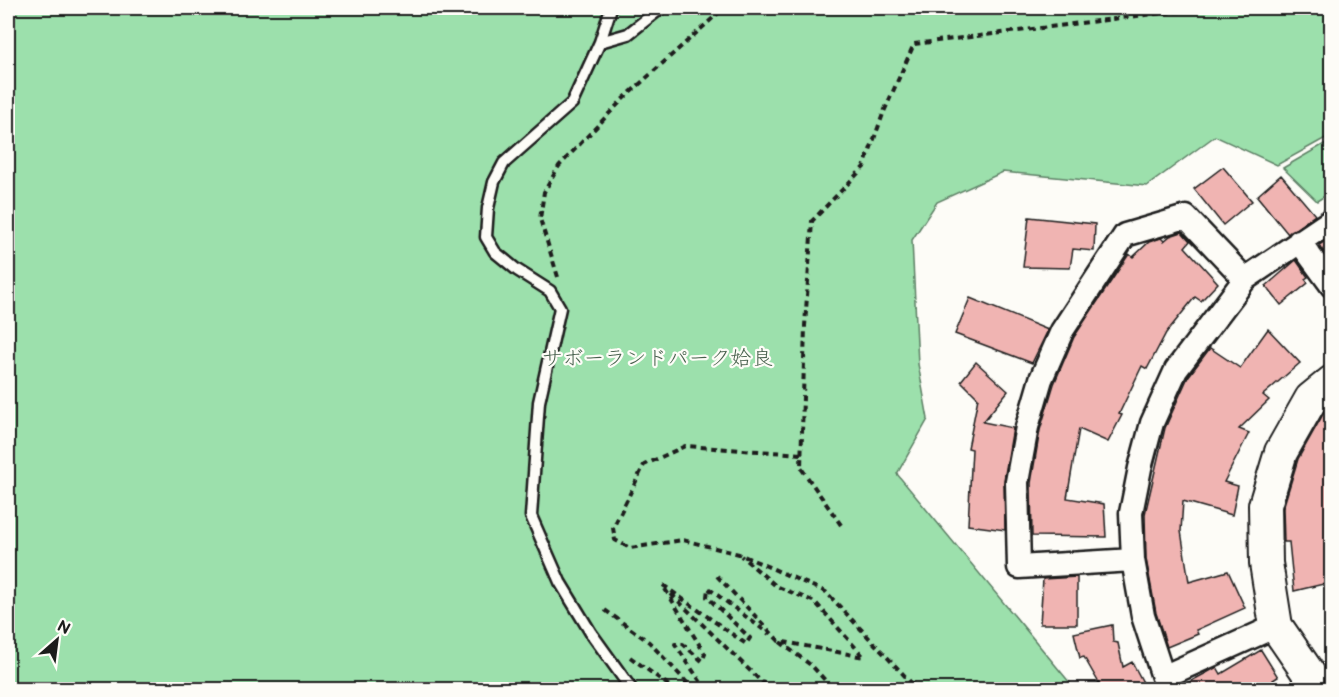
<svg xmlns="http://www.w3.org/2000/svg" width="1339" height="697" viewBox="0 0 1339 697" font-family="'Balsamiq Sans','Klee One',sans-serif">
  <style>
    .green { fill: #9ce0ac; stroke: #5c7e64; stroke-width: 1.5 }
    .building { fill: #f0b4b2; stroke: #1c1c1c; stroke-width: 1.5 }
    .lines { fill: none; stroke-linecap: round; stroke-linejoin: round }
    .lane-casing { stroke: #1c1c1c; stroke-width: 15 }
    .street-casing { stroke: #1c1c1c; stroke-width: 27 }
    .secondary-casing { stroke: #1c1c1c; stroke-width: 36 }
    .path { stroke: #1c1c1c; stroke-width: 4; stroke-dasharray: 6 4.5; stroke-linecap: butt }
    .lane { stroke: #fdfcf7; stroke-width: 10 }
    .street { stroke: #fdfcf7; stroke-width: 22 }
    .secondary { stroke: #fdfcf7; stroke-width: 32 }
    .labels { text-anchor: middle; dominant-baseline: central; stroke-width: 4.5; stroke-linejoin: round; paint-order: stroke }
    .park-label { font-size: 21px; fill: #49614e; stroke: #fdfcf7 }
  </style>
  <rect width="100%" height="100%" fill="#fdfcf7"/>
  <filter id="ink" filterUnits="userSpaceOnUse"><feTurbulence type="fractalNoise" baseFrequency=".0167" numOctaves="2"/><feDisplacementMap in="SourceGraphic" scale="12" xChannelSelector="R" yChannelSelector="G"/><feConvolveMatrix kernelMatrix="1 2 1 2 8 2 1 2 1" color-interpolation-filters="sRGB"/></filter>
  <g filter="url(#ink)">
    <path class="green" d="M8,8H1331V135L1277,165L1215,136L1147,186L1003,172L937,202L912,240L918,364L928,419L897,474L1075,689H8Z
      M1331,140V192L1317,201L1283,168Z"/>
    <path class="building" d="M1223,167L1252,201L1223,225L1194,189Z
      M1281,175L1315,215L1288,234L1257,196Z
      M1029,217L1095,224L1094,251L1073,249L1070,268L1023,267Z
      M1182,232L1190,241L1185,247L1218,283L1201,301L1195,297L1166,333L1147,369L1142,366L1119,414L1122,415L1108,442L1079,429L1067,498L1104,504L1106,537L1032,536L1031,483L1040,430L1054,384L1074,337L1129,254L1133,257L1149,242L1161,238L1164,241L1170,236Z
      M1332,237V262H1331L1319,245Z
      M1296,260L1308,277L1305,279L1308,283L1281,305L1266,286Z
      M970,298L1048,330L1032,363L955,334Z
      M1268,329L1300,363L1263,395L1269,400L1239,429L1249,433L1224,482L1238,486L1232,515L1183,501L1181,531L1189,582L1228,571L1245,608L1196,630L1198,634L1167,647L1156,613L1146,559L1145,514L1165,428L1188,377L1210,348L1240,368Z
      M976,362L1008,391L983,422L1013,428L1004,480L1005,530L968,525L972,449L968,448L978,398L961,381Z
      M1332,406V582L1294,591L1289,542H1284L1283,508L1298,459L1325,411Z
      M1077,577V624H1040L1043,579Z
      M1112,625L1113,642L1118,643L1123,667L1132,662L1147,690H1103L1084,657L1080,658L1074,633Z
      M1261,650L1278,677L1273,680L1281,690H1182V686L1208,672L1217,667L1221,674Z"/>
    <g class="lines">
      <g class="lane-casing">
        <path id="lane" d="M611,8L600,42L572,103L504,163L494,182L488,208L486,237L495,252L517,270L550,291L560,308L539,402L531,516L560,582L591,633L632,690
          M600,42L628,34L661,8"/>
      </g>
      <g class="street-casing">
        <path id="street" d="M1299,241L1332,286
          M1133,560L1019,567L1017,482L1027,427L1041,379L1062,331L1125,235L1186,217L1245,279
          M1163,677L1276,626
          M1169,690L1163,677L1143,616L1133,560L1131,513L1140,468L1152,423L1176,370L1245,279L1332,220"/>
      </g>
      <g class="secondary-casing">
        <path id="secondary" d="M1320,690L1276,626L1266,563L1265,505L1281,452L1311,399L1332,382"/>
      </g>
      <path class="path" d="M558,277L540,219L544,192L559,166L623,99L724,8
        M801,454L685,446L644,465L613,528L615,540L630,548L683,540L739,554L826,592L918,690
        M841,525L801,468L805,326L812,221L864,167L883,114L914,44L1161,13L1222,8
        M717,576L779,641L864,657L815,602L776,586L741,556
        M663,585L746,644L750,638L707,597L708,588L769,634
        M665,589L705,654L702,661L683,644H675L706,690
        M671,594L770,690
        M605,610L649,642L694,690
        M780,642L812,666L834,690
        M630,657L675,690"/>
      <use href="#lane" class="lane"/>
      <use href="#street" class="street"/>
      <use href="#secondary" class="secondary"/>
    </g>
  </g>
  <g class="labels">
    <g class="park-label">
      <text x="657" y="358">サボーランドパーク姶良</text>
    </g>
  </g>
  <rect width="1339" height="697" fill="none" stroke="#fdfcf7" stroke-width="30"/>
  <rect x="15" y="15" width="1309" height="667" fill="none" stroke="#1c1c1c" stroke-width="2" filter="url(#ink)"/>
  <g transform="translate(57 640) rotate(28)" stroke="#fdfcf7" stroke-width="4.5" paint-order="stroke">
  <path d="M0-4.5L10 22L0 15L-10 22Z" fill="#1c1c1c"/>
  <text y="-9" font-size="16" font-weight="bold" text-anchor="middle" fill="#1c1c1c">N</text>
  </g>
</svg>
